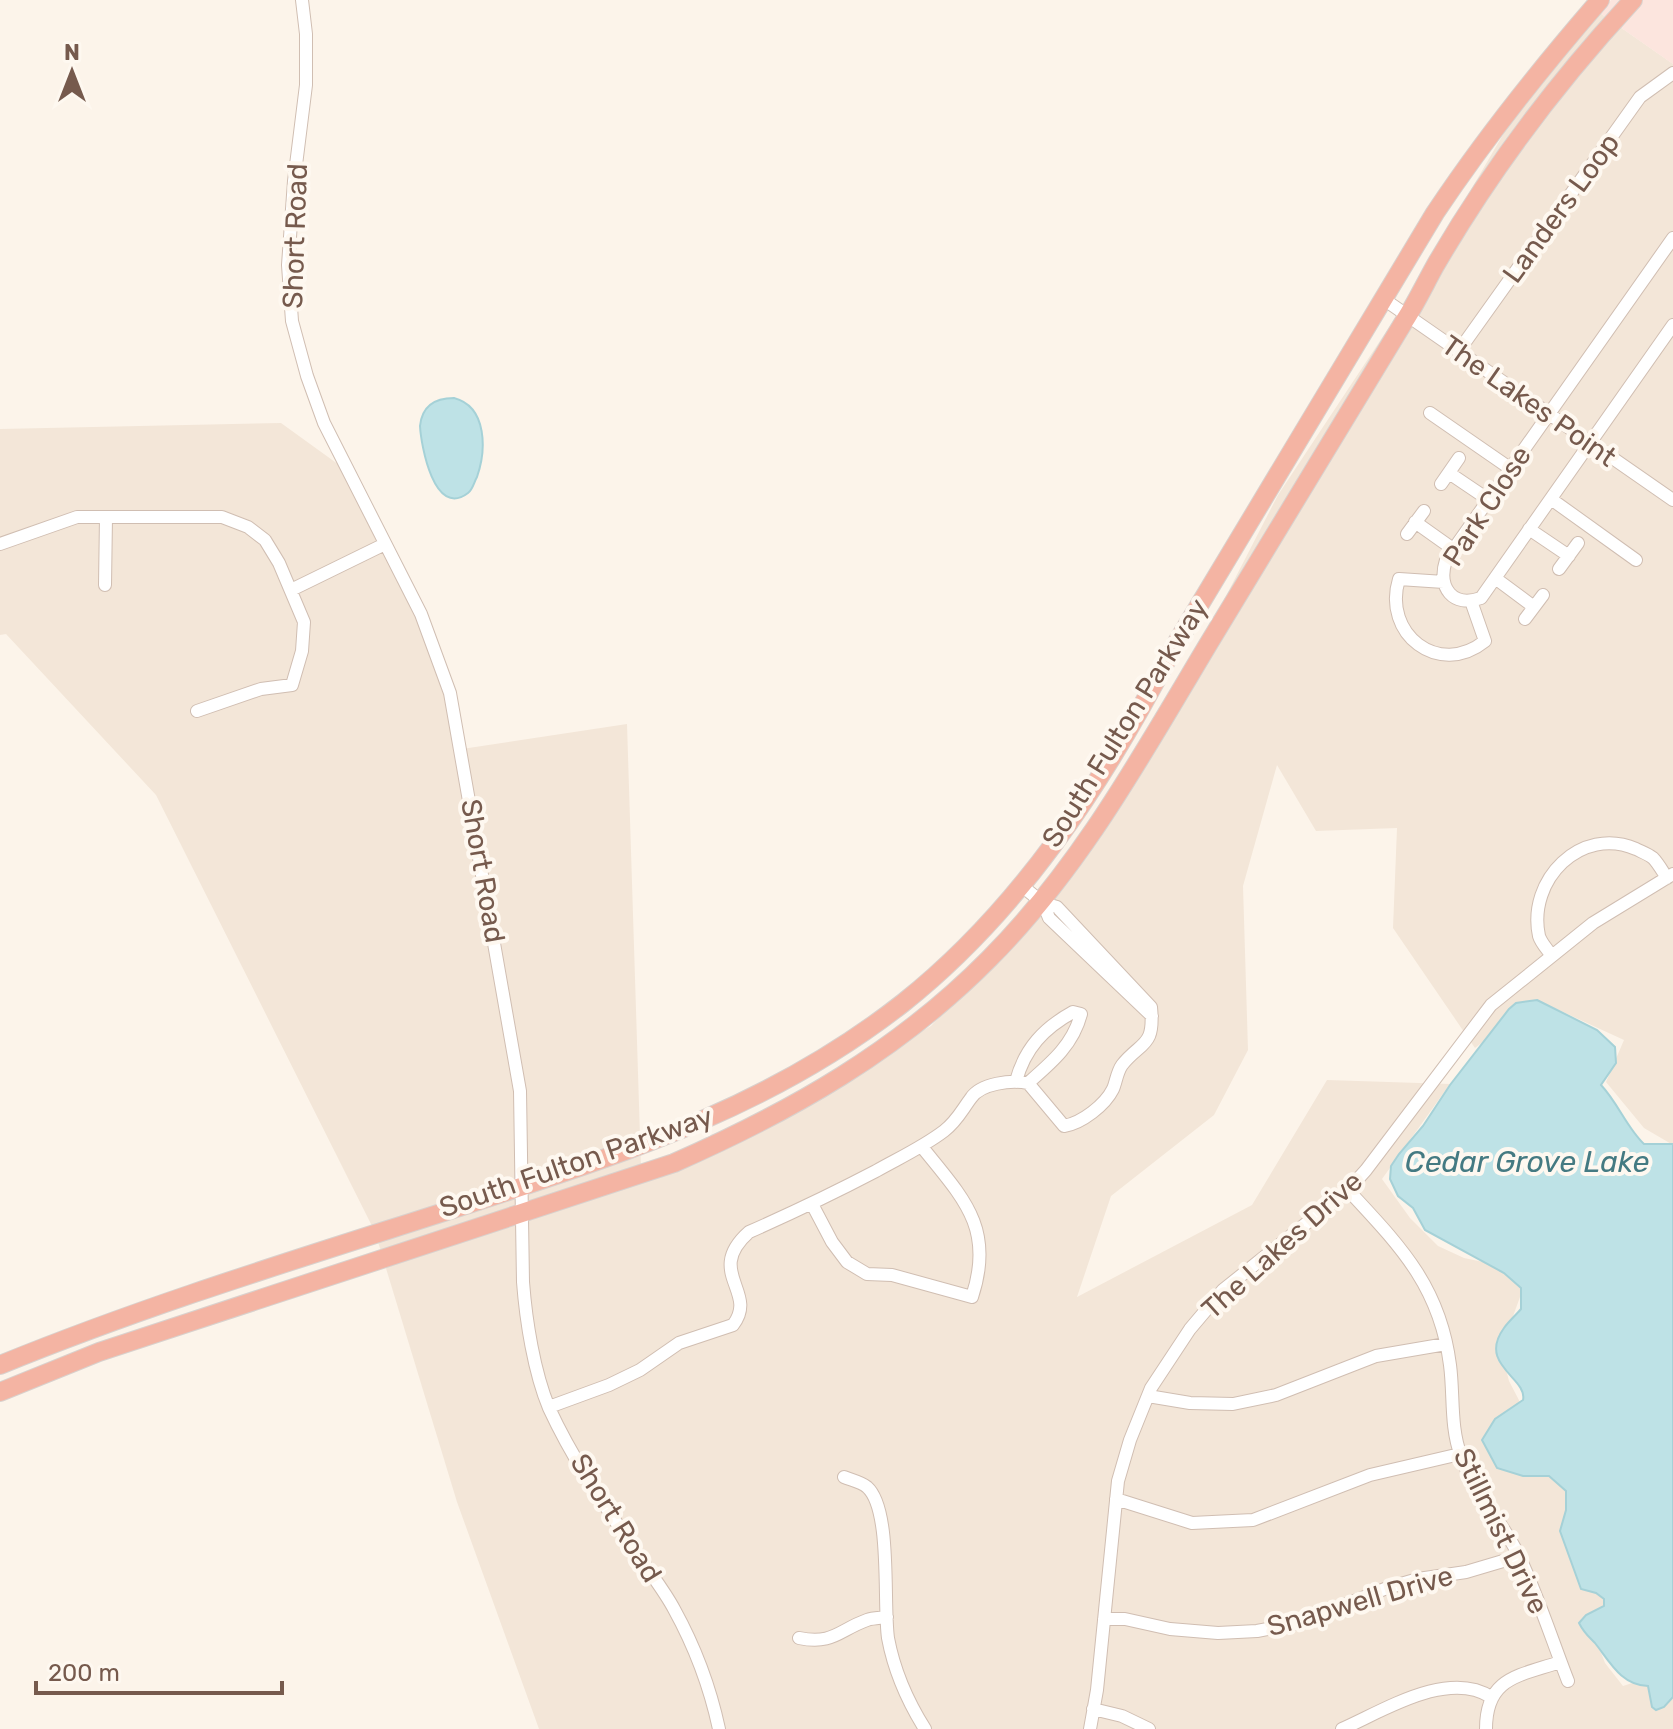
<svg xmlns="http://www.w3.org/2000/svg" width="1673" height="1729" viewBox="0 0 1673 1729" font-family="Rubik,sans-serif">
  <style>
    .residential { fill: #f3e6d8 }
    .commercial { fill: #fce5de }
    .water { fill: #bee2e6; stroke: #a5d1d7; stroke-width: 2 }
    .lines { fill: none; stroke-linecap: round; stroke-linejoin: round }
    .minor-casing { stroke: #d0beb2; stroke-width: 14 }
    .highway-casing { stroke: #d9d1cd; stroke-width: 20 }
    .minor { stroke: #fff; stroke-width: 12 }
    .highway { stroke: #f4b4a3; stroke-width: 18 }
    .labels { text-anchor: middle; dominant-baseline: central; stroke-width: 8; stroke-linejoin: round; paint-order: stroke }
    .street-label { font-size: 28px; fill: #765a4d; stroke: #fef8f0 }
    .water-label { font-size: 30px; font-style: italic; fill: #447a82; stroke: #fef8f0 }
  </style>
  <rect width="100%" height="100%" fill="#fcf4ea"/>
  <path class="residential" d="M1600,13L1673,64V1145L1644,1128L1606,1082L1624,1040L1537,1000L1475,1048L1393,928L1397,828L1316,831L1277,765L1243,886L1248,1050L1214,1115L1111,1196L1077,1297L1252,1205L1327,1080L1450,1084L1382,1179L1410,1218L1438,1246L1464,1258L1488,1263L1524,1286L1512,1319L1499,1342L1509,1381L1522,1406L1509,1467L1557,1479L1577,1497L1618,1608L1591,1627L1605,1663L1623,1686L1651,1677L1673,1685V1729H539L457,1502L375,1232L156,795L6,634L0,635V429L281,423L353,475L429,627L462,749L627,724L641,1168L766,1117L931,1026L1040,908L1210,627L1278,495L1405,303L1522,102Z"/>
  <path class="commercial" d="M1611,0H1673V64L1600,13Z"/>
  <path class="water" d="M454,398C488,407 486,451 477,477C474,482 473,489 468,493C434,519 421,445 420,426C422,406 435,398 454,398Z
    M1537,1000L1597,1030L1615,1047L1616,1063L1601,1085C1618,1103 1627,1128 1644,1144H1673V1697L1664,1707L1656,1710L1652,1707L1648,1686C1621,1685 1610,1662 1595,1643C1588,1636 1584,1633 1579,1623L1586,1615L1604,1606V1599L1596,1593L1581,1589L1560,1531L1566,1510V1491L1549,1476H1523L1497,1468L1482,1440L1495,1419L1523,1400C1528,1378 1477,1365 1504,1328C1509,1321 1516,1315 1521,1309V1288L1504,1273L1425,1230L1413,1208L1398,1196L1390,1179L1391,1166L1399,1154L1423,1126L1450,1085L1509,1009L1516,1003Z"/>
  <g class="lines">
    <g class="minor-casing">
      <path id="minor" d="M302,0L306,34V85L294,181L288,265L292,321L307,376L324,423L421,614L450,693L520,1091L523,1282C526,1321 534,1372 549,1408C573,1460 605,1506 637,1553C649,1572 664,1590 674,1609C695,1647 710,1687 719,1729
        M1673,238L1446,560C1437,588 1453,608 1481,598L1673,325
        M1385,300L1673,500
        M1458,352L1640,97L1673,73
        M1430,413L1511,469
        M1449,473L1489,500
        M1441,484L1459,458
        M1551,499L1636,560
        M1415,522L1453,549
        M1529,529L1569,556
        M1407,534L1424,511
        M0,544L77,517H222L248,527L265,540L279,563L304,622L302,651L292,685L261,689L197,711
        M1559,569L1578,543
        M1495,578L1534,607
        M1444,582L1399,579C1382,634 1439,678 1485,641L1471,601
        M105,585L106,517
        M291,590L385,544
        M1525,619L1543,595
        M1043,903L1049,918L1152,1016
        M1552,956C1548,950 1541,943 1539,936C1527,880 1581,825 1636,849C1642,852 1648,854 1653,858C1658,863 1663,872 1667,878
        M1016,1081C1025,1048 1044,1028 1073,1012L1081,1014C1073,1045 1051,1063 1028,1083
        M1348,1190C1400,1246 1440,1286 1450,1365C1454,1395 1450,1427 1461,1456C1474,1494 1502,1520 1519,1556C1538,1596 1552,1640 1568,1681
        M812,1204L832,1242L847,1262L867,1274L892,1275L972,1297C995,1228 963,1198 922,1147
        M1148,1396L1190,1403L1233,1404L1276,1395L1376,1356L1446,1344
        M549,1407L609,1385L640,1370L679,1343L733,1325C759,1292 704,1272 749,1232C792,1213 834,1193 876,1171C899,1158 923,1147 944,1131C957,1121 962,1110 971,1098C981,1083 1011,1080 1028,1083L1064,1126C1082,1123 1105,1105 1113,1089C1116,1082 1117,1072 1122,1065C1141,1041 1155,1048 1151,1007L1057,907L1043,903L1022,886
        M844,1477C851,1480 861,1482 867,1487C892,1509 883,1603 888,1638C894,1670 908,1702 925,1729
        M1116,1499L1192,1523L1253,1520L1370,1475L1460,1454
        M1104,1619H1125L1170,1629L1218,1633L1257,1631L1299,1623L1387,1588L1418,1579L1466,1572L1520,1556
        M799,1638C833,1645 839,1630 867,1620C873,1618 881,1618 887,1617
        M1093,1709L1122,1716L1149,1729
        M1090,1729L1097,1690L1118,1481L1130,1440L1151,1388L1190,1329L1223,1290L1348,1190L1366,1170L1491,1005L1593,923L1673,874
        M1342,1729C1383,1711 1448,1669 1491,1697
        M1486,1729C1486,1677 1519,1676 1560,1662"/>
    </g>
    <g class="highway-casing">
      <path id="highway" d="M0,1365C154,1302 314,1254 472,1203C630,1151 770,1107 903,1003C1019,911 1103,783 1170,654L1435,213C1485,138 1541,68 1600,0
        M0,1392L99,1352L172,1328L674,1163C792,1111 898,1051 989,959C1081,867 1143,753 1209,643C1274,535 1339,427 1405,320C1416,303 1425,284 1435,266C1490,171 1559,80 1633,0"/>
    </g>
    <use href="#minor" class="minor"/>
    <use href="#highway" class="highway"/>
  </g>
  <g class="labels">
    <g class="street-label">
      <text transform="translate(1561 208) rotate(-54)">Landers Loop</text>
      <text transform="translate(295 236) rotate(-88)">Short Road</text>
      <text transform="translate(1529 401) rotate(35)">The Lakes Point</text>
      <text transform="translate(1487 506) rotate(-57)">Park Close</text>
      <text transform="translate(1125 723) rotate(-58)">South Fulton Parkway</text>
      <text transform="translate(483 871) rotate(80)">Short Road</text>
      <text transform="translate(576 1162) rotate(-19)">South Fulton Parkway</text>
      <text transform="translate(1282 1245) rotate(-42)">The Lakes Drive</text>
      <text transform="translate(616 1518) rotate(58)">Short Road</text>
      <text transform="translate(1501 1531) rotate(64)">Stillmist Drive</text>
      <text transform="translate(1360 1601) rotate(-16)">Snapwell Drive</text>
    </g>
    <g class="water-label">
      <text x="1527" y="1162">Cedar Grove Lake</text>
    </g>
  </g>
  <g transform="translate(72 72)" stroke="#fef8f0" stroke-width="6" paint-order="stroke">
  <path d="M0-6L14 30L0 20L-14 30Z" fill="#765a4d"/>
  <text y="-12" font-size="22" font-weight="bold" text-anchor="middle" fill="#765a4d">N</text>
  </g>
  <path d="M36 1681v12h246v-12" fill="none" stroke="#765a4d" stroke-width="4"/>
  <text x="48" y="1681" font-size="24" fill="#765a4d" stroke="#fef8f0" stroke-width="6" paint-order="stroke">200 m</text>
</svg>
